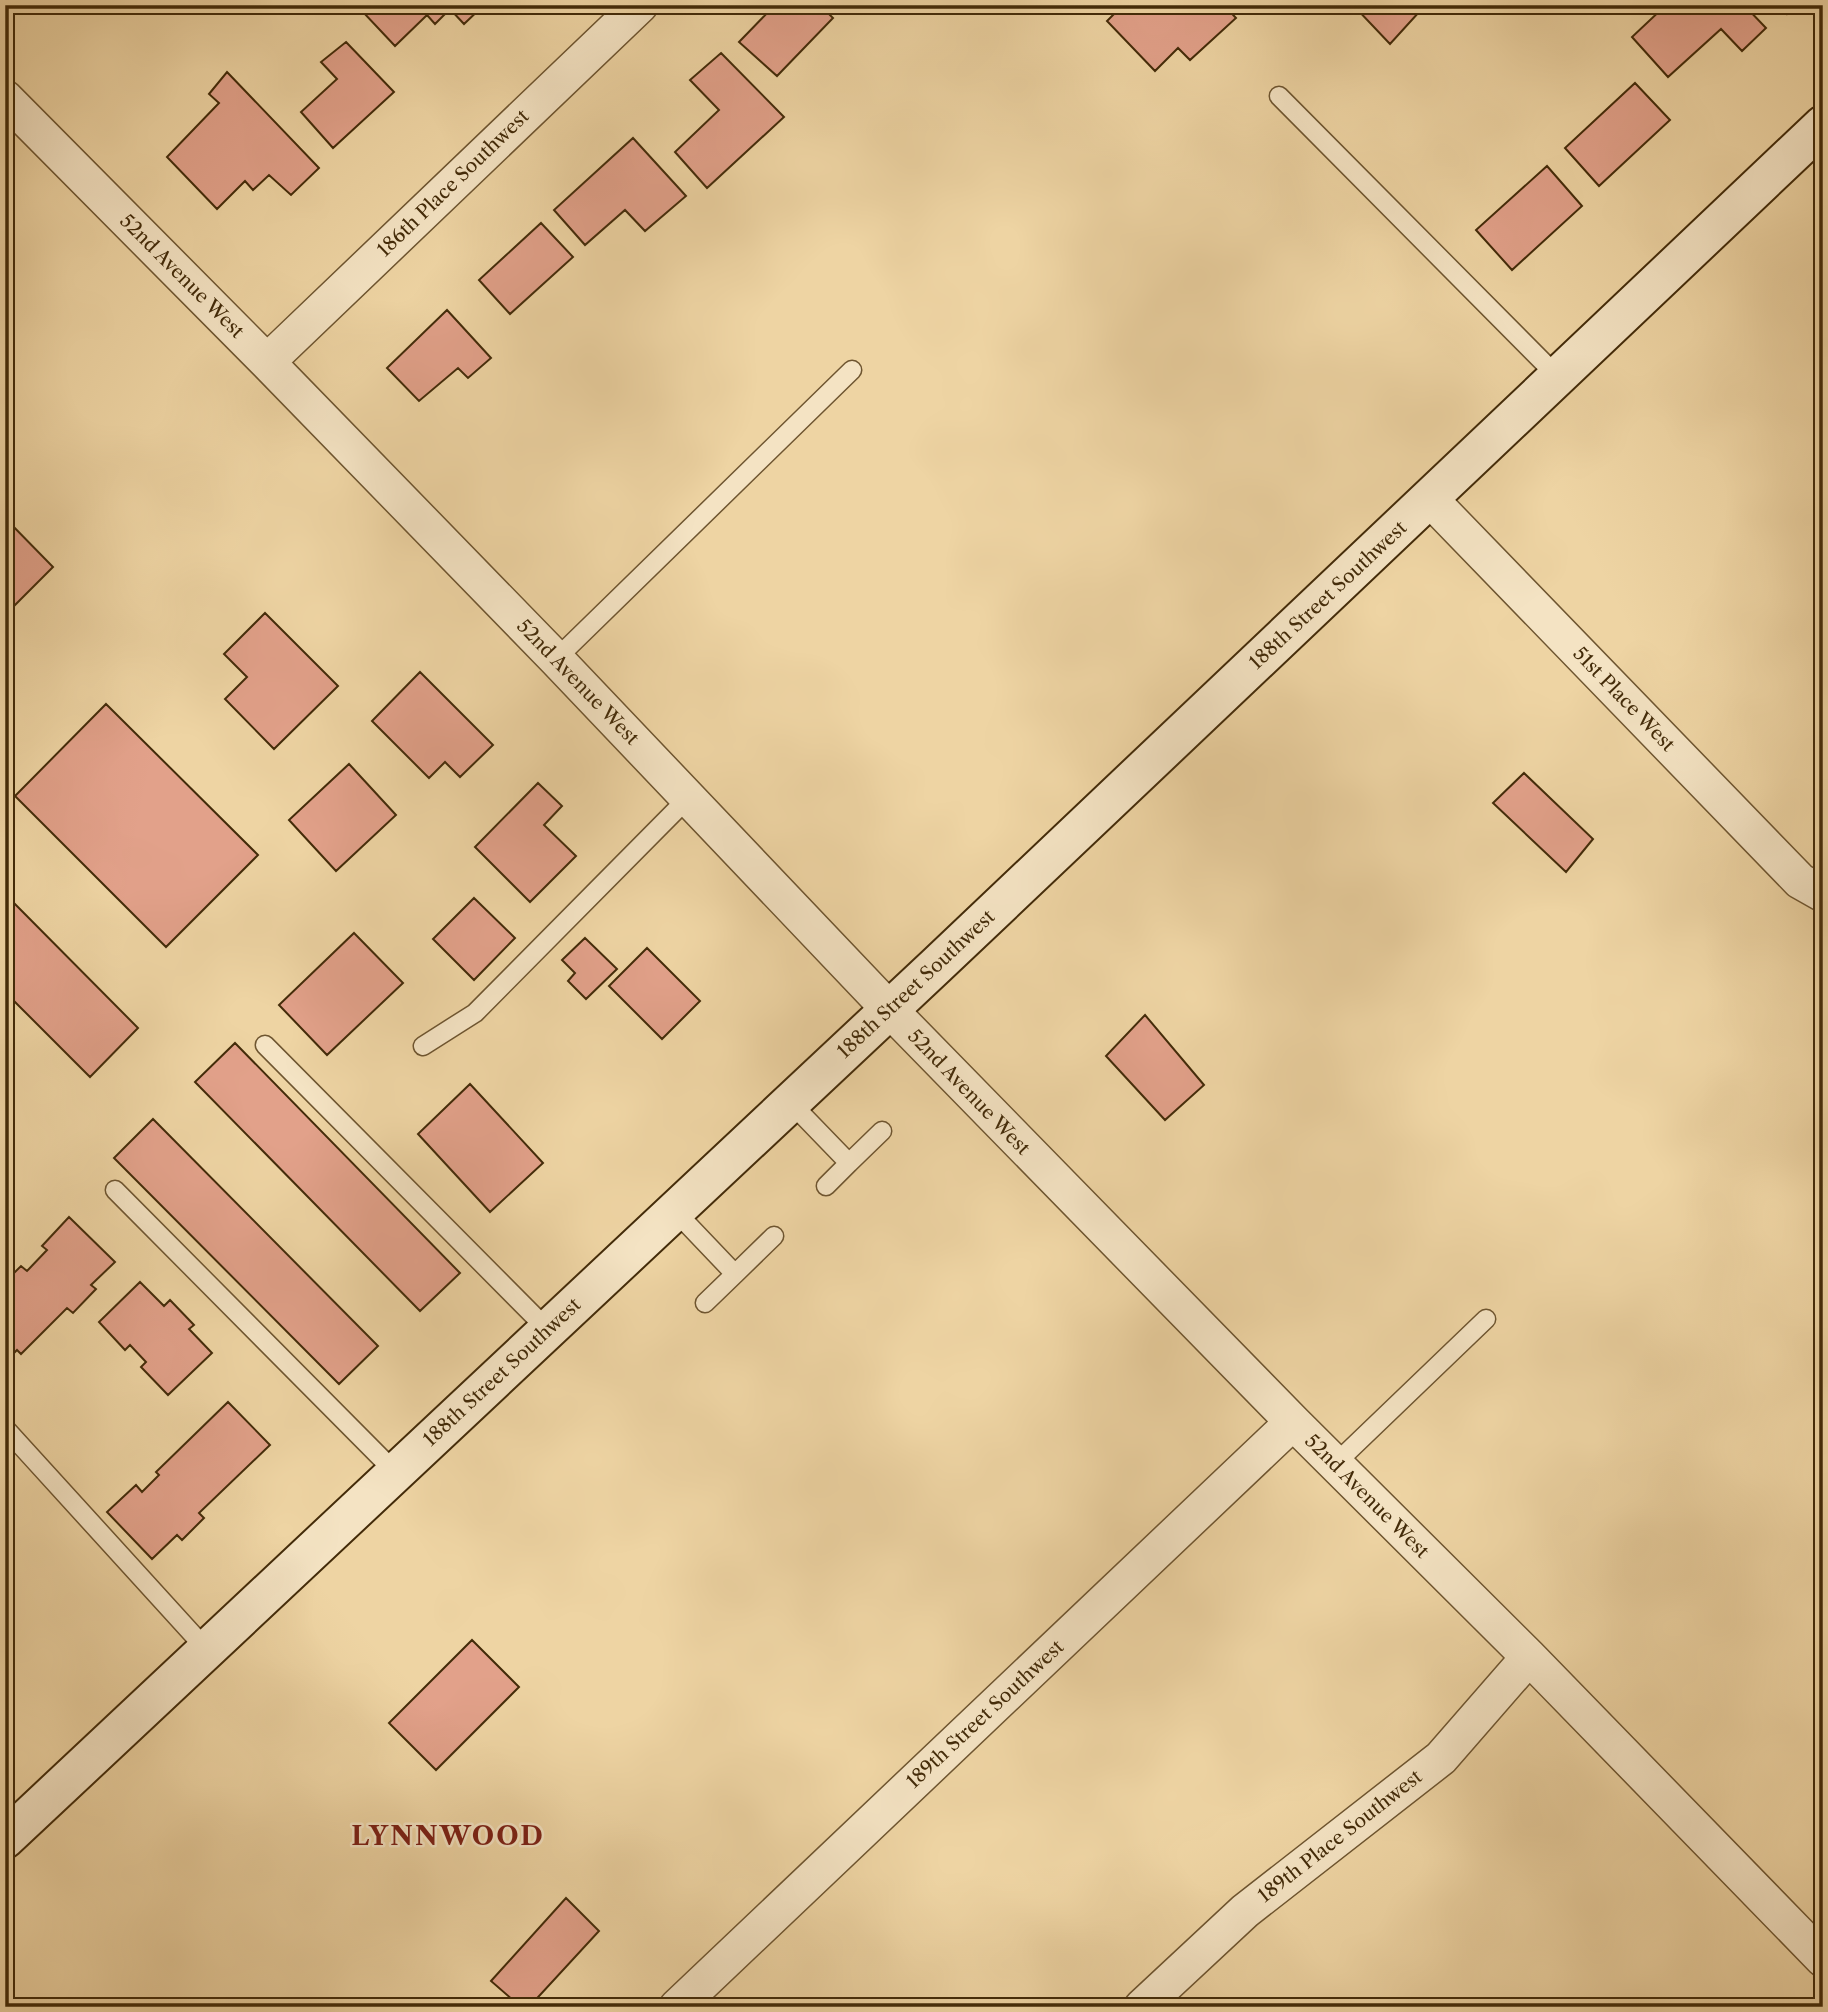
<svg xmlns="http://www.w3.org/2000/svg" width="1828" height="2012" viewBox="0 0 1828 2012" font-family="'Libre Caslon Text',serif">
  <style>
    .building { fill: #e2a18a; stroke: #432b09; stroke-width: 2 }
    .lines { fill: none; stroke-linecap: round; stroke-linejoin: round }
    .lane-casing { stroke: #6e5530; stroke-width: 21 }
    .street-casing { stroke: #6e5530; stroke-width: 38 }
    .secondary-casing { stroke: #432b09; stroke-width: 42 }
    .lane { stroke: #f4e3c3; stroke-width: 18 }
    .street { stroke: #f4e3c3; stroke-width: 35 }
    .secondary { stroke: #f4e3c3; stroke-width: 38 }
    .labels { text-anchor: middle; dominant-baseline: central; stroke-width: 5; stroke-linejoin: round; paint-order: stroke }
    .street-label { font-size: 19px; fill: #432b09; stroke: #f4e3c3 }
    .district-label { font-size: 26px; font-weight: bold; letter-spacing: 2px; fill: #7a1f14; stroke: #f4e3c3 }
  </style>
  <rect width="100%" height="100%" fill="#eed4a3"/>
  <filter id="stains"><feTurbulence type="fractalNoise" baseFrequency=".00286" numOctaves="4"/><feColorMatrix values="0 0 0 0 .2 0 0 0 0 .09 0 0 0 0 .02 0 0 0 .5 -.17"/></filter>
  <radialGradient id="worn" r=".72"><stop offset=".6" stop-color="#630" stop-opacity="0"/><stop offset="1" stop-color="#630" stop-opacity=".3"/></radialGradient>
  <path class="building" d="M367,5H484L464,24L450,9L435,24L427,15L395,46L362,11Z
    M775,5H820L833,18L777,76L739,42Z
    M1123,5H1224L1236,18L1190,60L1178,48L1155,71L1107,21Z
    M1353,5H1414L1420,11L1390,44Z
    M1666,5H1744L1766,28L1742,51L1721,29L1668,77L1632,37Z
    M1780,5H1796L1787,14Z
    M346,42L394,92L333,148L301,112L337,79L321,62Z
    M721,53L784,117L707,188L675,152L719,110L690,80Z
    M227,72L319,168L291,195L269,175L253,190L245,181L217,209L167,157L219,103L209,94Z
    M1635,83L1670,120L1599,186L1565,148Z
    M633,138L686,196L645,231L625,210L585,245L554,210Z
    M1547,166L1582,206L1512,270L1476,230Z
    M541,223L573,257L510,314L479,280Z
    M447,310L491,358L468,378L458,368L419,401L387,368Z
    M5,518L53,567L5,615Z
    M265,613L338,686L274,749L225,699L247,677L224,654Z
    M420,672L493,745L460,777L445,762L429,778L372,721Z
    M106,704L258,855L166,947L15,796Z
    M349,764L396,815L336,871L289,820Z
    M1524,773L1593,839L1566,872L1493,803Z
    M538,783L562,806L544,825L576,856L530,902L475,847Z
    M5,894L138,1028L90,1077L5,992Z
    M474,898L515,938L474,980L433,939Z
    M354,933L403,983L327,1055L279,1005Z
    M585,938L617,969L586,999L568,981L575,973L562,960Z
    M647,948L700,1001L662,1039L609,986Z
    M1145,1015L1204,1085L1165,1120L1106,1056Z
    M235,1043L460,1273L420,1311L195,1082Z
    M470,1084L543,1163L490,1212L418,1134Z
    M153,1119L378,1346L339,1384L114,1158Z
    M69,1217L115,1262L91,1285L96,1289L73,1313L67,1308L21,1354L17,1350L5,1362V1282L21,1266L27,1271L47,1250L42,1246Z
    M140,1282L164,1306L170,1300L194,1325L189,1329L212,1353L168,1395L141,1367L146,1362L130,1345L125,1350L99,1322Z
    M228,1402L270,1445L199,1513L204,1518L182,1540L177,1535L152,1559L107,1512L136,1485L142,1492L159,1475L156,1472Z
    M472,1640L519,1687L436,1770L389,1723Z
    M566,1898L599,1931L529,2007H521L491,1981Z"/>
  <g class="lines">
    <g class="lane-casing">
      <path id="lane" d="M1279,96L1558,377
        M556,659L852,370
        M265,1045L547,1329
        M423,1046L475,1013L688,798
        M790,1102L849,1163L882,1131
        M826,1186L849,1163
        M115,1190L396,1473
        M674,1210L735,1274L774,1236
        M705,1303L735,1274
        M5,1428L207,1650
        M1335,1464L1486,1319"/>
    </g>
    <g class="street-casing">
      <path id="street" d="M5,98L267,362L556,659L889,1009L1293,1422L1529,1657L1823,1959
        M267,362L640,5
        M1430,499L1800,881L1823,894
        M677,2007L1293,1422
        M1142,2007L1245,1911L1441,1758L1529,1657"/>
    </g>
    <g class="secondary-casing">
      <path id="secondary" d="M5,1839L937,965L1823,125"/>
    </g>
    <use href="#lane" class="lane"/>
    <use href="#street" class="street"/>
    <use href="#secondary" class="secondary"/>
  </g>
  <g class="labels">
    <g class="street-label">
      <text transform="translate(453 183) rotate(-44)">186th Place Southwest</text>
      <text transform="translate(182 276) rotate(45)">52nd Avenue West</text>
      <text transform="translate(1328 595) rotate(-43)">188th Street Southwest</text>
      <text transform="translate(578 682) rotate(46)">52nd Avenue West</text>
      <text transform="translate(1624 699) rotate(46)">51st Place West</text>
      <text transform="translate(916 984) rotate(-43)">188th Street Southwest</text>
      <text transform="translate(969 1092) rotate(46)">52nd Avenue West</text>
      <text transform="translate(502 1372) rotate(-43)">188th Street Southwest</text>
      <text transform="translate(1367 1496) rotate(45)">52nd Avenue West</text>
      <text transform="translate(985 1714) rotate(-43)">189th Street Southwest</text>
      <text transform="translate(1340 1836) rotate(-38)">189th Place Southwest</text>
    </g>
    <g class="district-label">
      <text x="448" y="1836">LYNNWOOD</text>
    </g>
  </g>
  <rect width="1828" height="2012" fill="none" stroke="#eed4a3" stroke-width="28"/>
  <rect x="7" y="7" width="1814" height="1998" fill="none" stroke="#432b09" stroke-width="3.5"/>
  <rect x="14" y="14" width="1800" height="1984" fill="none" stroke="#432b09" stroke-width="2"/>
  <rect width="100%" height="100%" filter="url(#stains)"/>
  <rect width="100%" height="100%" fill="url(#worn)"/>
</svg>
